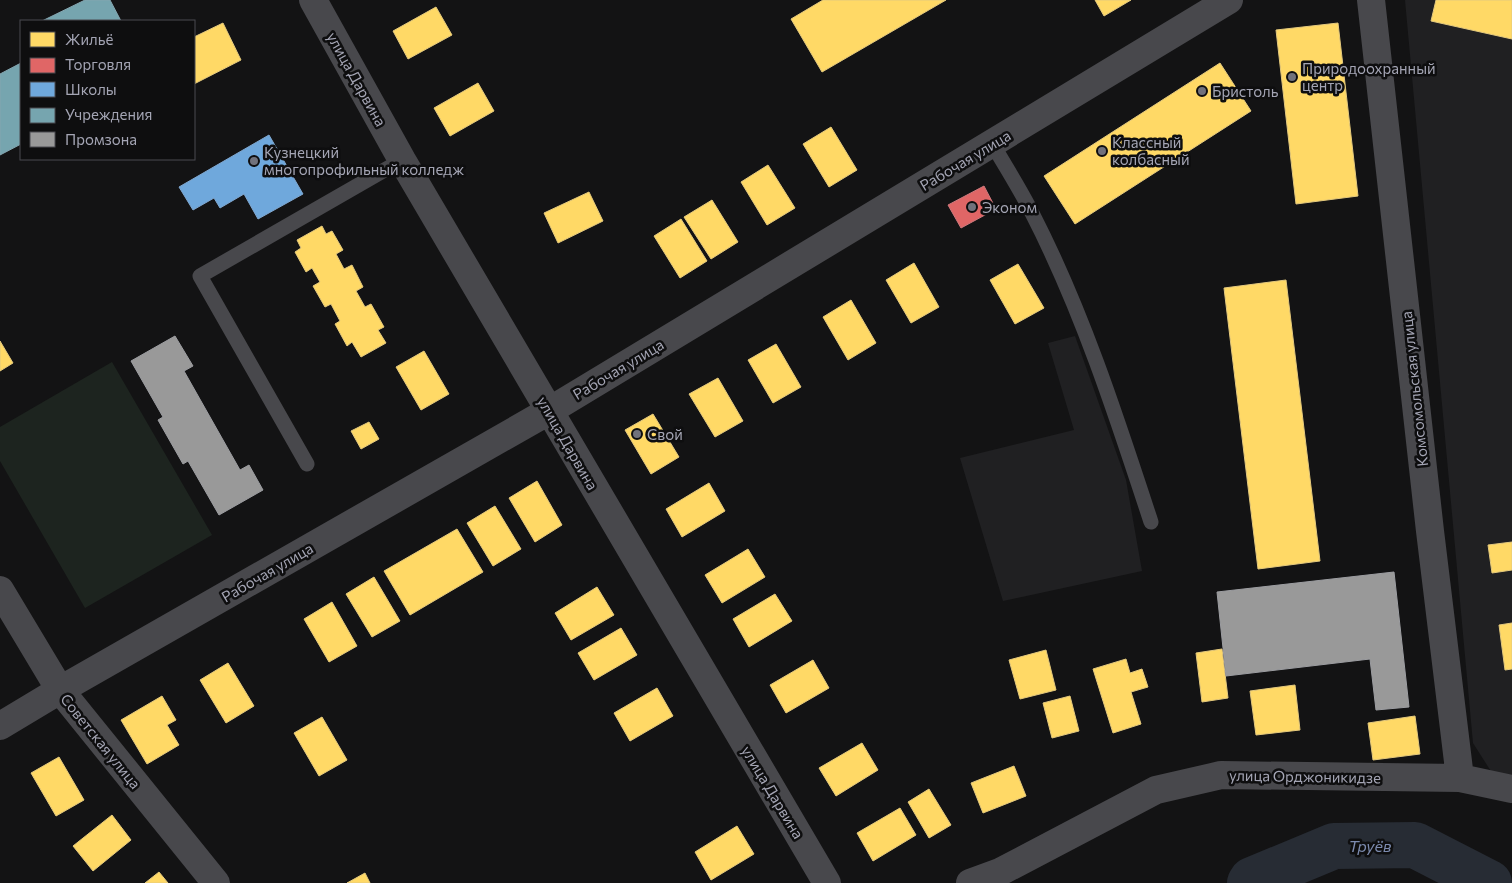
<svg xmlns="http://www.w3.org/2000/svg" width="1512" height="883" viewBox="0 0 1512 883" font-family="Commissioner,sans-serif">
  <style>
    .built { fill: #202022 }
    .green { fill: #1d241f }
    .homes { fill: #ffd966; stroke: #e4c97d }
    .shops { fill: #e06666; stroke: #ce797d }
    .schools { fill: #6fa8dc; stroke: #7fa7d0 }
    .public { fill: #76a5af; stroke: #84a5b0 }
    .industry { fill: #999; stroke: #9c9da1 }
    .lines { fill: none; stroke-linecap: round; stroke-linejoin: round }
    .river { stroke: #272c34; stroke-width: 46 }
    .service { stroke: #48484c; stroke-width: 15 }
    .minor { stroke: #48484c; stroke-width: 28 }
    .poi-dot { fill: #71727c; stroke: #0e0e0f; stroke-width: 2 }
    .labels { text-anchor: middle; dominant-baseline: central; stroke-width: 5; stroke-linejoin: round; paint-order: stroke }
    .poi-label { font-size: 15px; fill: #a4a5b4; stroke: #0e0e0f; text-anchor: start }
    .street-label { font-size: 15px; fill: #a4a5b4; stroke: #0e0e0f }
    .water-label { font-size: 16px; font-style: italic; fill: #7c8baf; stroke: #0e0e0f }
  </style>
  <rect width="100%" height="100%" fill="#131314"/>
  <path class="built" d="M1405,0H1512V780L1494,776L1473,743Z
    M1075,336L1126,480L1142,571L1003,601L960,458L1074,430L1048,343Z"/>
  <path class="green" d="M112,362L212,535L85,608L0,461V427Z"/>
  <path class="homes" d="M823,0H946L822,72L791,19Z
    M1095,0H1131L1104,16Z
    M1436,0H1512V39L1431,21Z
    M436,7L452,35L408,59L393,31Z
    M223,23L241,60L194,84V37Z
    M1338,23L1358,196L1296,204L1276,30Z
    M1220,63L1251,111L1075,224L1044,176Z
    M478,83L494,111L450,136L434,108Z
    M831,127L857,170L829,187L803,144Z
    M768,165L795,208L767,225L741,182Z
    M589,192L603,221L558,243L544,213Z
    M712,200L738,242L711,259L684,217Z
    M681,219L707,261L680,278L654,236Z
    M322,226L326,234L332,231L343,250L336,254L344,269L352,265L363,287L356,291L365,307L371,304L384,327L378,330L386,343L361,357L352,342L347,346L335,324L340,321L331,304L325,307L313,286L320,282L312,268L306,272L295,252L301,248L297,240Z
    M914,263L939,307L911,323L886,280Z
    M1018,264L1044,308L1015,324L990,280Z
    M1286,280L1320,561L1258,569L1224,288Z
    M851,300L876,343L848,360L823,317Z
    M0,341L13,363L0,371Z
    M776,344L801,387L773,403L748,360Z
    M424,351L449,394L421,410L396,367Z
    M718,378L743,421L715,437L689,394Z
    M653,414L679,457L651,474L625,430Z
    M369,422L379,439L361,449L351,431Z
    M537,481L562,525L535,542L509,498Z
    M709,483L725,511L682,537L666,509Z
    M495,506L521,549L493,566L467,523Z
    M457,529L483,572L410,615L384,571Z
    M1512,542V570L1492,573L1488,545Z
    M748,549L765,577L722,603L705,575Z
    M374,577L400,621L372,637L346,594Z
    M597,587L614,615L571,640L555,613Z
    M775,594L792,621L749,647L733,619Z
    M332,602L357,646L329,662L304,619Z
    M1512,623V669L1505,670L1499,625Z
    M621,628L637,655L594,680L578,653Z
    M1222,649L1228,698L1202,702L1196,653Z
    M1046,650L1056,690L1020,699L1009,660Z
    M1126,659L1130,673L1142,669L1148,687L1131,692L1141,724L1113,733L1093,669Z
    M813,660L829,688L786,713L770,685Z
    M228,663L254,706L226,723L200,680Z
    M1295,685L1300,730L1256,735L1250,691Z
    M657,688L673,716L630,741L614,713Z
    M162,696L176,720L167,725L179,745L147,764L121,720Z
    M1070,696L1079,731L1052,738L1043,703Z
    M1415,716L1420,754L1373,760L1368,723Z
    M322,717L347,760L319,776L294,733Z
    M862,743L878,770L836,796L819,768Z
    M59,757L84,800L56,816L31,773Z
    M1014,766L1026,796L983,813L971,783Z
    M929,789L951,825L929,838L908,802Z
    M900,808L916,835L873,861L857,833Z
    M112,815L131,840L93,871L73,846Z
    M737,826L754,854L711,880L695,852Z
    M159,872L168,883H145Z
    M365,873L370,883H347Z"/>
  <path class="shops" d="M984,186L996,209L961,228L948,205Z"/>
  <path class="schools" d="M269,135L303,194L258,219L244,194L220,208L214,198L193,210L179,187Z"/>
  <path class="public" d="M85,0H110L121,21H42Z
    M21,63V144L0,155V74Z"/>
  <path class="industry" d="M175,336L193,366L184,371L240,470L249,465L263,490L219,515L188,461L183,464L158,420L163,417L131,361Z
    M1394,572L1409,707L1376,710L1370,659L1226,676L1217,592Z"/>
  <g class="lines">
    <path class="river" d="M1250,883L1252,880L1334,846L1415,845L1489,883"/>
    <path class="service" d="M992,143C1005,166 1020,189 1032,213C1082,310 1117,418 1151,522
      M307,464L200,276L402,160"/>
    <path class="minor" d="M313,0L402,160L827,883
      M1371,0L1430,531L1460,778
      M0,590L60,690L216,883
      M0,726L60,690L549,411L1229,0
      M970,883L1000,872L1156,790L1221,775L1460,778L1512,789"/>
  </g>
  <g class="poi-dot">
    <circle cx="1292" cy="77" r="5"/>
    <circle cx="1202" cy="91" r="5"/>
    <circle cx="1102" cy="151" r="5"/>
    <circle cx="254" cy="161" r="5"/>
    <circle cx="972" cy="207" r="5"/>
    <circle cx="637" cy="434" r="5"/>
  </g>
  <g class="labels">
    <g class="poi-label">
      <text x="1302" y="68">Природоохранный<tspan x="1302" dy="17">центр</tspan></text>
      <text x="1212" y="91">Бристоль</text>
      <text x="1112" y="142">Классный<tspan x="1112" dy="17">колбасный</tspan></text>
      <text x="264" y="152">Кузнецкий<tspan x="264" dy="17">многопрофильный колледж</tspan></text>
      <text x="982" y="207">Эконом</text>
      <text x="647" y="434">Свой</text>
    </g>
    <g class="street-label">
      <text transform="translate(357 79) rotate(61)">улица Дарвина</text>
      <text transform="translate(965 160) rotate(-31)">Рабочая улица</text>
      <text transform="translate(618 369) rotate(-31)">Рабочая улица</text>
      <text transform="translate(1414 389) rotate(-96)">Комсомольская улица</text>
      <text transform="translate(568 443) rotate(60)">улица Дарвина</text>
      <text transform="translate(267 572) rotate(-30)">Рабочая улица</text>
      <text transform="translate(101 741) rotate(51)">Советская улица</text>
      <text transform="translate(1305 776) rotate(1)">улица Орджоникидзе</text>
      <text transform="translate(773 792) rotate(59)">улица Дарвина</text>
    </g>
    <g class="water-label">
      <text x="1370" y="845">Труёв</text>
    </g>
  </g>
  <rect x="20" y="20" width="175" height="140" fill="#0e0e0f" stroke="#4a4a51"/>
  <rect x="30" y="32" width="25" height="15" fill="#ffd966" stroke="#4a4a51"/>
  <text x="65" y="45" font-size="15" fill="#a4a5b4">Жильё</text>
  <rect x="30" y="58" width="25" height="15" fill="#e06666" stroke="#4a4a51"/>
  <text x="65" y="70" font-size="15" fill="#a4a5b4">Торговля</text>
  <rect x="30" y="82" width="25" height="15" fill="#6fa8dc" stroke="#4a4a51"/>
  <text x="65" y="95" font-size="15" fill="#a4a5b4">Школы</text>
  <rect x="30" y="108" width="25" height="15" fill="#76a5af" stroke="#4a4a51"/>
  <text x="65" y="120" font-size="15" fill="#a4a5b4">Учреждения</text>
  <rect x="30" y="132" width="25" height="15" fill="#999999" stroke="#4a4a51"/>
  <text x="65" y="145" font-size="15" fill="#a4a5b4">Промзона</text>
</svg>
